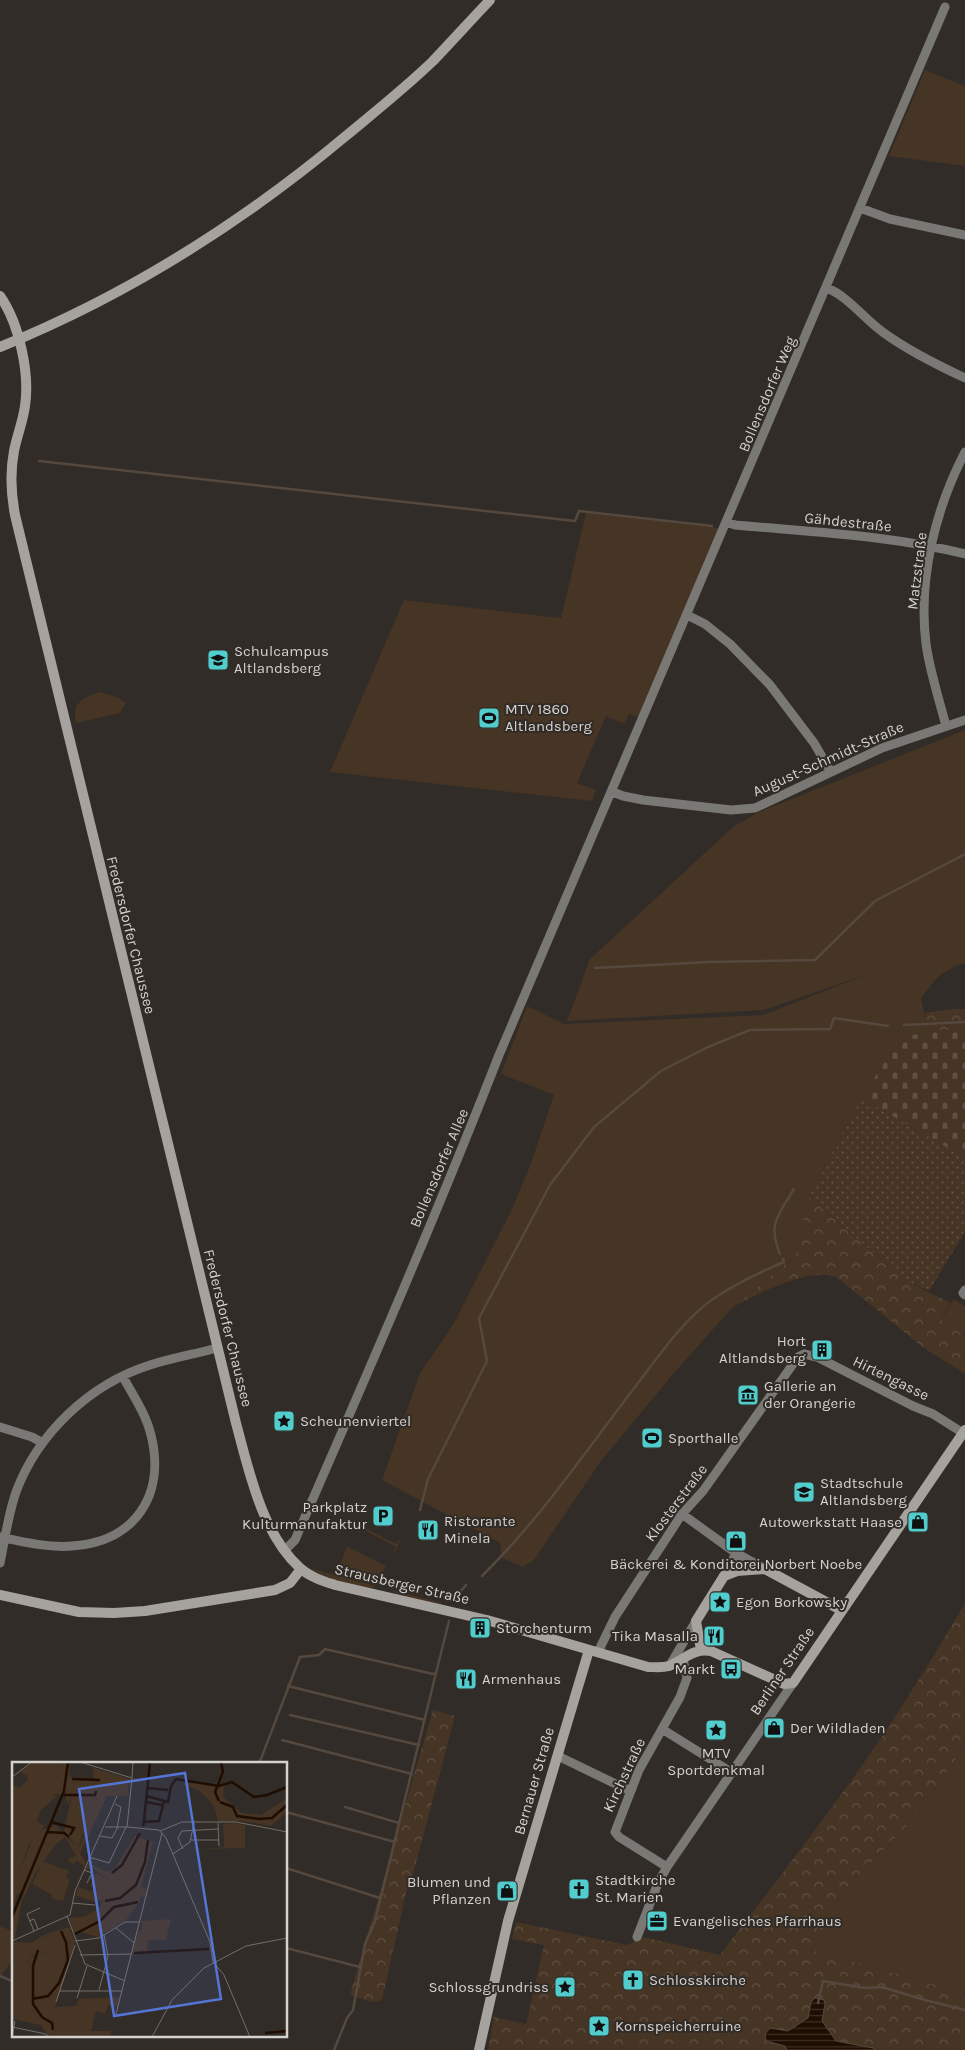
<svg xmlns="http://www.w3.org/2000/svg" width="965" height="2050" viewBox="0 0 965 2050" font-family="Karla,sans-serif">
  <style>
    .grass { fill: #463424 }
    .forest { fill: url(#forest-crowns) }
    .cemetery { fill: url(#cemetery-stones) }
    .garden { fill: url(#garden-dots) }
    .water { fill: url(#water-rules); stroke: #55483e }
    .lines { fill: none; stroke-linecap: round; stroke-linejoin: round }
    .stream { stroke: #55483e; stroke-width: 2.5 }
    .street { stroke: #7a7875; stroke-width: 9 }
    .secondary { stroke: #a6a29e; stroke-width: 10 }
    .labels { text-anchor: middle; dominant-baseline: central; stroke-width: 4; stroke-linejoin: round; paint-order: stroke }
    .street-label { font-size: 15px; fill: #d5d1ce; stroke: #312c27 }
    .poi-label { font-size: 15px; fill: #d5d1ce; stroke: #312c27; text-anchor: start }
    .inset-river { fill: none; stroke: #1e0d00; stroke-width: 2.5 }
    .inset-road { fill: none; stroke: #736e6a; stroke-width: 1 }
    .view { fill: #5475d5; fill-opacity: 0.15; stroke: #5475d5; stroke-width: 2.5 }
    .inset-edge { fill: none; stroke: #d5d1ce; stroke-width: 2.5 }
  </style>
  <defs>
    <pattern id="forest-crowns" width="20" height="18" patternUnits="userSpaceOnUse" patternTransform="scale(1.25)"><rect width="20" height="18" fill="#463424"/><path d="M2 6a3 3 0 1 1 6 0M12 15a3 3 0 1 1 6 0" fill="none" stroke="#605043"/></pattern>
    <pattern id="cemetery-stones" width="16" height="16" patternUnits="userSpaceOnUse" patternTransform="scale(1.25)"><rect width="16" height="16" fill="#463424"/><path d="M2 7V4a2 2 0 0 1 4 0v3zM10 15v-3a2 2 0 0 1 4 0v3z" fill="#605043"/></pattern>
    <pattern id="garden-dots" width="8" height="8" patternUnits="userSpaceOnUse" patternTransform="scale(1.25)"><rect width="8" height="8" fill="#463424"/><path d="M2 2h.1M6 6h.1" fill="none" stroke="#605043" stroke-width="1.8" stroke-linecap="round"/></pattern>
    <pattern id="water-rules" width="6" height="5" patternUnits="userSpaceOnUse" patternTransform="scale(1.25)"><rect width="6" height="5" fill="#1e0d00"/><path d="M0 2.5h6" fill="none" stroke="#3e2f24"/></pattern>
  </defs>
  <rect width="100%" height="100%" fill="#312c27"/>
  <path class="grass" d="M925,70L965,86V166L889,156Z
    M586,513L719,528L638,717L629,714L625,724L606,716L577,783L596,790L592,801L330,772L404,600L561,618Z
    M100,692L117,697L126,703L120,713L76,723C71,704 83,697 100,692Z
    M965,730V963C940,971 937,978 921,998L924,1013L932,1030L909,1036L885,1062L861,1098L809,1197L795,1256L732,1308L674,1373L601,1461L534,1560L523,1567L502,1558L500,1543L382,1480L420,1373L453,1325L511,1211L530,1166L554,1095L501,1074L527,1006L564,1024L763,1015L868,974L764,1010L567,1021L590,959L733,827L759,812Z
    M954,1299L965,1306V1336L941,1321Z
    M363,1521H366L363,1527L396,1544L401,1538L396,1551L393,1552L396,1547L362,1529L358,1534Z
    M347,1546L386,1566L377,1583L337,1573Z
    M309,1568L376,1586C365,1594 321,1575 309,1568Z
    M392,1590L442,1603L443,1606L397,1595Z
    M965,1745V1993L812,1950L839,1896L917,1815Z
    M0,1926L14,1932V1958L0,1977Z"/>
  <path class="forest" d="M952,1009H965V1030H932L924,1013Z
    M809,1197L906,1281L951,1303L941,1320L965,1336V1374L924,1348L840,1280C816,1262 754,1296 732,1308L795,1256Z
    M965,1603V1745L917,1815L839,1896L812,1950L965,1993V2050H488L494,2017L526,2024L544,1945L512,1939L516,1922L627,1945L644,1937L720,1955C776,1881 833,1809 885,1732C913,1690 939,1647 965,1603Z
    M433,1710L455,1716L411,1882L408,1884L382,2000L372,2002L350,1995Z"/>
  <path class="cemetery" d="M932,1030H965V1158L861,1098L885,1062L909,1036Z"/>
  <path class="garden" d="M861,1098L965,1158V1232L929,1291L906,1281L809,1197Z"/>
  <path class="water" d="M815,1998L824,2000L825,2004L822,2021L836,2041L873,2048L875,2050H787L785,2046L766,2041L765,2034L770,2028L788,2031L808,2018L811,2002Z"/>
  <g class="lines">
    <path class="stream" d="M39,461L575,521L579,511L712,526
      M595,968L709,962L815,960L875,901L965,854
      M904,1025L965,1022
      M780,1254C767,1224 779,1214 794,1189
      M420,1510L428,1479L487,1361L479,1318L550,1185L594,1127L661,1071L708,1047L750,1030L830,1029L834,1018L888,1026
      M482,1576C540,1519 586,1451 635,1387C659,1356 682,1321 713,1299C735,1284 760,1272 784,1262L783,1259
      M455,1598L466,1585
      M288,1686L425,1720
      M290,1715L419,1745
      M282,1740L412,1774
      M259,1764L300,1657L319,1655L325,1649L433,1674L436,1673L449,1621
      M345,1807L399,1823
      M286,1812L395,1842
      M286,1868L380,1898
      M286,1948L360,1967
      M0,1976L14,1982
      M818,2003L823,1981L865,1988L882,1987L925,2000L965,2010
      M334,2050L347,2018L353,2010L365,1944L375,1921L436,1673"/>
    <path class="street" d="M860,208L890,219L965,235
      M827,288C849,297 864,319 884,333C909,351 937,365 965,378
      M727,522L735,525C811,532 890,535 965,554
      M687,615L705,624L730,644L770,685L814,743L831,772
      M946,726C939,699 930,672 926,644C918,579 935,510 965,452
      M613,792L623,796L643,800L731,810L755,808L882,748L965,720
      M965,1290L963,1293L965,1295
      M0,1427L32,1437L41,1442
      M682,1514L736,1553L765,1569
      M0,1537C23,1542 49,1548 72,1546C135,1542 166,1495 151,1435C146,1414 133,1395 123,1377
      M285,1550L295,1540C365,1379 435,1219 499,1055L945,7
      M0,1563C5,1539 8,1515 16,1492C38,1433 90,1384 150,1365C172,1358 195,1354 217,1348
      M724,1576L736,1553
      M598,1652L615,1617L682,1514L703,1491L798,1357L804,1354L817,1357L913,1406L933,1414L963,1433
      M670,1665L696,1621
      M662,1729L731,1772
      M558,1756L626,1789H632
      M667,1867L619,1837L615,1832L639,1770L680,1697L687,1678L683,1659
      M637,1937L658,1883L667,1867L793,1683"/>
    <path class="secondary" d="M0,296C19,323 30,373 25,406C23,421 17,436 14,451C10,472 11,494 15,515L236,1423C249,1471 262,1534 300,1568C310,1577 323,1581 335,1585L487,1620L648,1667C655,1667 662,1668 669,1666C684,1660 693,1648 711,1651L784,1684L793,1683L965,1430
      M0,347C126,296 243,222 347,135C376,111 406,87 433,61C452,41 471,20 490,0
      M0,1595L79,1612L114,1613L145,1611L275,1590L290,1583L301,1569
      M701,1650L696,1621L724,1576L737,1571L765,1569L841,1610
      M479,2050L508,1921L589,1650"/>
  </g>
  <defs>
    <g id="school-square" transform="scale(1.125)"><rect x="-9" y="-9" width="18" height="18" rx="4" fill="#52cdcd" stroke="#312c27"/><path d="M0-5L7-2L0 1L-7-2ZM-4 1L0 2.5L4 1V4Q0 6-4 4Z" fill="#111"/></g>
    <g id="stadium-square" transform="scale(1.125)"><rect x="-9" y="-9" width="18" height="18" rx="4" fill="#52cdcd" stroke="#312c27"/><path d="M0-5a6.5 5 0 1 0 0 10a6.5 5 0 1 0 0-10ZM-3.5-1.8h7v3.6h-7Z" fill="#111"/></g>
    <g id="building-square" transform="scale(1.125)"><rect x="-9" y="-9" width="18" height="18" rx="4" fill="#52cdcd" stroke="#312c27"/><path d="M-4-6H4V6H1V3H-1V6H-4ZM-2.5-4.3h1.7v1.8h-1.7ZM.8-4.3h1.7v1.8H.8ZM-2.5-1h1.7V.8h-1.7ZM.8-1h1.7V.8H.8Z" fill="#111"/></g>
    <g id="museum-square" transform="scale(1.125)"><rect x="-9" y="-9" width="18" height="18" rx="4" fill="#52cdcd" stroke="#312c27"/><path d="M0-6L6-3V-2H-6V-3ZM-5-1h2V3h-2ZM-1-1h2V3h-2ZM3-1h2V3H3ZM-6 4H6V6H-6Z" fill="#111"/></g>
    <g id="sight-square" transform="scale(1.125)"><rect x="-9" y="-9" width="18" height="18" rx="4" fill="#52cdcd" stroke="#312c27"/><path d="M0-6L1.8-2.2L6-1.7L2.9 1.2L3.7 5.4L0 3.3L-3.7 5.4L-2.9 1.2L-6-1.7L-1.8-2.2Z" fill="#111"/></g>
    <g id="parking-square" transform="scale(1.125)"><rect x="-9" y="-9" width="18" height="18" rx="4" fill="#52cdcd" stroke="#312c27"/><path d="M-3.5-5.5H1a3.5 3.5 0 0 1 0 7H-1V5.5H-3.5ZM-1-3.4V-.6H.8a1.4 1.4 0 0 0 0-2.8Z" fill="#111"/></g>
    <g id="shop-square" transform="scale(1.125)"><rect x="-9" y="-9" width="18" height="18" rx="4" fill="#52cdcd" stroke="#312c27"/><path d="M-5-2.5h2.3a2.7 3.5 0 0 1 5.4 0H5L5.5 6h-11ZM-1.5-2.5h3a1.5 2.3 0 0 0-3 0Z" fill="#111"/></g>
    <g id="restaurant-square" transform="scale(1.125)"><rect x="-9" y="-9" width="18" height="18" rx="4" fill="#52cdcd" stroke="#312c27"/><path d="M-5-6h1v4h1v-4h1v4h1v-4h1v5L-1.5 .5V6h-2V.5L-5-1ZM5-6V6H3V1.5H1.5Q1.5-4 5-6Z" fill="#111"/></g>
    <g id="bus-square" transform="scale(1.125)"><rect x="-9" y="-9" width="18" height="18" rx="4" fill="#52cdcd" stroke="#312c27"/><path d="M-5-6H5V4H4V6H2V4H-2V6H-4V4H-5ZM-3.5-4V0h7V-4ZM-3.5 1.2v1.5H-2V1.2ZM2 1.2v1.5H3.5V1.2Z" fill="#111"/></g>
    <g id="church-square" transform="scale(1.125)"><rect x="-9" y="-9" width="18" height="18" rx="4" fill="#52cdcd" stroke="#312c27"/><path d="M-1.2-6h2.4v3.5h3.3v2.4h-3.3V6h-2.4V-.1h-3.3v-2.4h3.3Z" fill="#111"/></g>
    <g id="office-square" transform="scale(1.125)"><rect x="-9" y="-9" width="18" height="18" rx="4" fill="#52cdcd" stroke="#312c27"/><path d="M-6-3h4V-5.5h4V-3h4V5H-6ZM-1-4.5V-3h2v-1.5ZM-6 0V1H6V0Z" fill="#111"/></g>
  </defs>
  <g fill-rule="evenodd">
    <use href="#school-square" x="218" y="660"/>
    <use href="#stadium-square" x="489" y="718"/>
    <use href="#building-square" x="822" y="1350"/>
    <use href="#museum-square" x="748" y="1395"/>
    <use href="#sight-square" x="284" y="1421"/>
    <use href="#stadium-square" x="652" y="1438"/>
    <use href="#school-square" x="804" y="1492"/>
    <use href="#parking-square" x="383" y="1516"/>
    <use href="#shop-square" x="918" y="1522"/>
    <use href="#restaurant-square" x="428" y="1530"/>
    <use href="#shop-square" x="736" y="1541"/>
    <use href="#sight-square" x="720" y="1602"/>
    <use href="#building-square" x="480" y="1628"/>
    <use href="#restaurant-square" x="714" y="1636"/>
    <use href="#bus-square" x="731" y="1669"/>
    <use href="#restaurant-square" x="466" y="1679"/>
    <use href="#shop-square" x="774" y="1728"/>
    <use href="#sight-square" x="716" y="1730"/>
    <use href="#church-square" x="579" y="1889"/>
    <use href="#shop-square" x="507" y="1891"/>
    <use href="#office-square" x="657" y="1921"/>
    <use href="#church-square" x="633" y="1980"/>
    <use href="#sight-square" x="565" y="1987"/>
    <use href="#sight-square" x="599" y="2026"/>
  </g>
  <g class="labels">
    <g class="street-label">
      <text transform="translate(767 394) rotate(-67)">Bollensdorfer Weg</text>
      <text transform="translate(848 522) rotate(6)">Gähdestraße</text>
      <text transform="translate(917 571) rotate(-83)">Matzstraße</text>
      <text transform="translate(828 759) rotate(-24)">August-Schmidt-Straße</text>
      <text transform="translate(131 935) rotate(76)">Fredersdorfer Chaussee</text>
      <text transform="translate(439 1168) rotate(-67)">Bollensdorfer Allee</text>
      <text transform="translate(228 1328) rotate(76)">Fredersdorfer Chaussee</text>
      <text transform="translate(891 1378) rotate(26)">Hirtengasse</text>
      <text transform="translate(676 1503) rotate(-53)">Klosterstraße</text>
      <text transform="translate(402 1584) rotate(13)">Strausberger Straße</text>
      <text transform="translate(782 1671) rotate(-56)">Berliner Straße</text>
      <text transform="translate(624 1775) rotate(-65)">Kirchstraße</text>
      <text transform="translate(534 1781) rotate(-74)">Bernauer Straße</text>
    </g>
    <g class="poi-label">
      <text x="234" y="651">Schulcampus<tspan x="234" dy="17">Altlandsberg</tspan></text>
      <text x="505" y="709">MTV 1860<tspan x="505" dy="17">Altlandsberg</tspan></text>
      <text x="806" y="1341" text-anchor="end">Hort<tspan x="806" dy="17">Altlandsberg</tspan></text>
      <text x="764" y="1386">Gallerie an<tspan x="764" dy="17">der Orangerie</tspan></text>
      <text x="300" y="1421">Scheunenviertel</text>
      <text x="668" y="1438">Sporthalle</text>
      <text x="820" y="1483">Stadtschule<tspan x="820" dy="17">Altlandsberg</tspan></text>
      <text x="367" y="1507" text-anchor="end">Parkplatz<tspan x="367" dy="17">Kulturmanufaktur</tspan></text>
      <text x="444" y="1521">Ristorante<tspan x="444" dy="17">Minela</tspan></text>
      <text x="902" y="1522" text-anchor="end">Autowerkstatt Haase</text>
      <text x="736" y="1564" text-anchor="middle">Bäckerei &amp; Konditorei Norbert Noebe</text>
      <text x="736" y="1602">Egon Borkowsky</text>
      <text x="496" y="1628">Storchenturm</text>
      <text x="698" y="1636" text-anchor="end">Tika Masalla</text>
      <text x="715" y="1669" text-anchor="end">Markt</text>
      <text x="482" y="1679">Armenhaus</text>
      <text x="790" y="1728">Der Wildladen</text>
      <text x="716" y="1753" text-anchor="middle">MTV<tspan x="716" dy="17">Sportdenkmal</tspan></text>
      <text x="595" y="1880">Stadtkirche<tspan x="595" dy="17">St. Marien</tspan></text>
      <text x="491" y="1882" text-anchor="end">Blumen und<tspan x="491" dy="17">Pflanzen</tspan></text>
      <text x="673" y="1921">Evangelisches Pfarrhaus</text>
      <text x="649" y="1980">Schlosskirche</text>
      <text x="549" y="1987" text-anchor="end">Schlossgrundriss</text>
      <text x="615" y="2026">Kornspeicherruine</text>
    </g>
  </g>
  <g transform="translate(12 1762)">
    <rect width="275" height="275" fill="#312c27"/>
    <path d="M21,0H47L53,5L50,12L38,22L44,35L29,48L25,59L33,64L17,83L5,116L0,115V30L1,24L7,25L15,19L16,14L8,10ZM207,17V23L219,20L212,25L211,35L230,51L249,53L275,36V50L259,64L230,59L206,60L202,44L188,29L172,23L174,18L203,22ZM60,33L85,36L76,53L66,87L52,68ZM222,61L233,63V86L192,87L212,85L211,62ZM123,74L141,80L129,125L135,127L133,135L128,134L127,141L114,158L86,175L68,170L62,172L57,156L72,155L88,146L99,112ZM31,99L51,107L48,127L44,125L39,132L20,122ZM159,157L154,178H136L135,190L120,191L126,169L130,168V159ZM57,165L63,180L43,245L64,244L67,237L108,235L106,245L96,243L93,252L84,249L79,269H100L98,274L37,275L29,263L0,257V212L15,222L17,190L23,196L33,190L40,194L35,187L40,183L36,179L40,176L30,179L31,173Z" fill="#463424"/>
    <path d="M47,0H56L54,5L57,6L58,15L81,17L82,6L118,17L115,31L118,34H95L68,92L74,100L72,104L64,98L63,102L57,100V96L64,94L53,75L43,83L23,112L10,139L3,176L0,178V159L9,130L5,133L1,147L0,115L5,116L21,76L30,68L44,63L66,87L72,74L69,68L72,61L85,36L60,33L56,43L53,33L41,32L38,22L50,12L53,5ZM76,101L95,110L105,105L99,112V119L82,107H73ZM51,107L57,108L54,116L58,118L51,139L40,137L39,132L43,125L48,127ZM31,173L30,178L40,175L37,179L41,183L35,187L40,188L41,194L36,195L31,190L25,196L17,190L15,222L0,212L1,180L20,181Z" fill="#463424"/>
    <path d="M67,125L79,130L81,126L95,131L90,138L82,140L63,133Z" fill="#463424"/>
    <path d="M84,111L99,119L95,131L78,124Z" fill="#463424"/>
    <path class="inset-river" d="M60,17L88,18M135,26L156,28M51,33H83L84,29M134,34L153,39M207,39L203,30L211,10L209,0M134,40L150,43M208,40L221,45L225,54L247,57L260,56L275,43M132,59L138,0M39,60L62,66L58,73M131,64L132,60L147,59L152,39L156,40L159,24L164,17L207,24L220,20L242,35L255,33L275,25M35,70L52,71L57,75M100,111L110,103L128,71M93,139L108,136L124,123L133,100L136,78M0,155L52,29L56,0M63,172L88,159L102,145L126,140M26,188L21,204V242L30,255L40,261L41,268M122,191L197,187M20,237L36,234L47,221L56,198L54,180L49,169M253,271L275,269"/>
    <path class="inset-road" d="M68,0L120,16L115,65L147,68L154,76L198,180L201,200L212,213L238,275M0,15L20,0M120,16L121,0M103,42L109,45L105,66M206,61L207,84M93,65H115M148,69L170,60H224L275,70M88,74L100,76L106,65M179,78H207M171,87L166,76L170,69L206,67M161,92L178,80L182,61M77,95L97,101L114,65M72,108L80,111L75,121M60,141L83,143M55,154L73,202L113,219M17,159L22,157L26,167M104,166L122,181M22,169L15,152L28,146M0,179L58,153L63,129L105,34M63,179L87,176L113,160H127M68,193L119,192M87,228L96,194L92,173M47,229H110M65,236L75,204M44,240L63,183M104,252L150,71M0,265L34,272L36,275M0,275L3,259M140,275L160,238L192,206L234,184L275,176"/>
    <path class="view" d="M173,11L209,237L102,254L67,27Z"/>
    <rect width="275" height="275" class="inset-edge"/>
  </g>
</svg>
